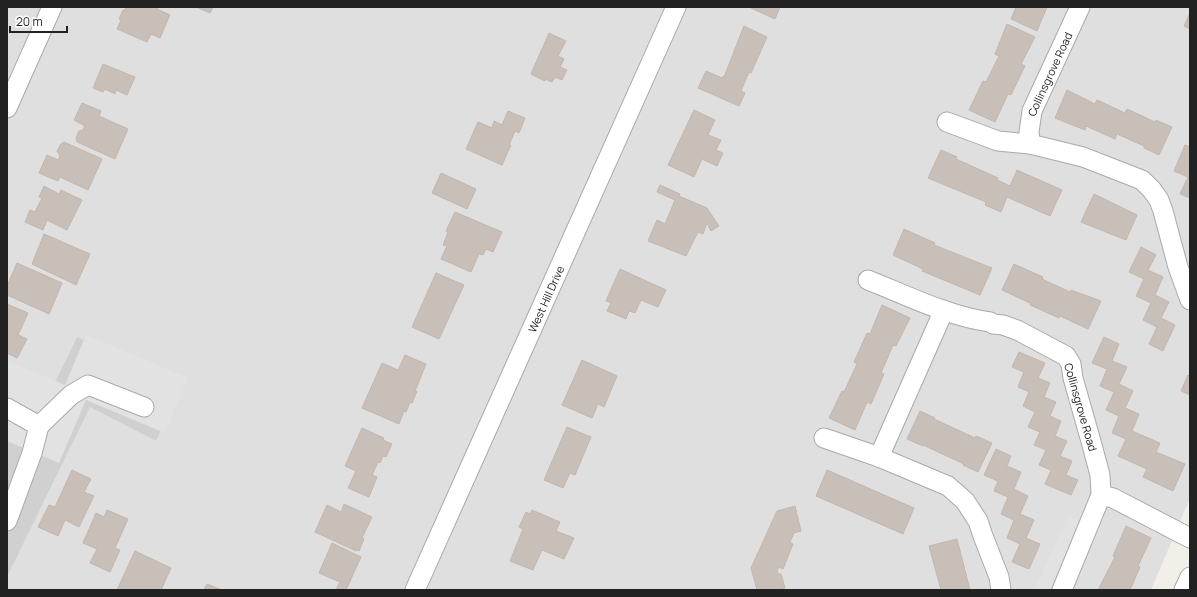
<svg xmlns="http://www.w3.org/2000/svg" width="1197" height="597" viewBox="0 0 1197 597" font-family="Manrope,sans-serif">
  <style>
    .residential { fill: #e0dfdf }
    .religious { fill: #d0d0d0 }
    .parking { fill: #e2e2e2 }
    .building { fill: #c7bfb8; stroke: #c4b6ab }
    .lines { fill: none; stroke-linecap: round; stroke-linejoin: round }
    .minor-casing { stroke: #a9a9a9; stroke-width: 21 }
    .minor { stroke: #fff; stroke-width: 19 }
    .labels { text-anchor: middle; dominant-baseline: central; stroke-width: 4; stroke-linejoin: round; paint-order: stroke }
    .street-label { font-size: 11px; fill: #222; stroke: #fff }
  </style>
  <rect width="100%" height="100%" fill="#f2efe9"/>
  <path class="residential" d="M7,7H1190V498L1151,590H722V589L720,590H7V577L90,406L156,441L77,337L53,386L7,366Z"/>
  <path class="religious" d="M77,337L182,382L156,441L90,407L7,577V366L53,386Z"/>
  <path class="parking" d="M86,335L188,378L165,433L86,400L59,463L7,441V361L65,385Z
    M1068,516L1080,521L1049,590H1034Z"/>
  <path class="building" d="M126,7H158L157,9L170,15L160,38L151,34L147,42L117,29L121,20L119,19L123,10H125Z
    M196,7H213L210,13Z
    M751,7H780L775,19L751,8Z
    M1016,7H1047L1037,31L1011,19Z
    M1190,13V29L1184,26Z
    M1007,24L1035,37L1021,64L1025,66L1011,95L1008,94L995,122L969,110L983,81L986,82L999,56L995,54Z
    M744,26L767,37L751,73L749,72L741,91L745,93L739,106L698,88L706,71L722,78L723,76L724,77Z
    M549,33L566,41L558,56L564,59L560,67L567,70L562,80L555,77L552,82L545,79V81L531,74Z
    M103,64L135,77L127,95L116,90L115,94L105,89L103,92L93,88Z
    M1067,90L1095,104L1097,100L1125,113L1127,109L1155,122L1156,120L1172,127L1159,155L1144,148V146L1117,134L1115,139L1086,126L1085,130L1055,118Z
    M82,103L101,111L99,116L128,129L115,159L77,142L76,138L79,131L83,130L85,126L74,120Z
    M694,110L715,120L708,135L721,140L716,150L723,153L717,166L702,159L694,177L668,165Z
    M508,111L525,118L519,133L515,131L509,145H511L502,165L466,149L478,122L492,128L494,121L502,125Z
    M64,142L102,159L88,190L60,177L58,181L39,173L47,155L58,160L60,156L57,151L61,144Z
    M1185,145L1190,147V198L1180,194L1188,177L1174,171Z
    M941,150L957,157L956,159L998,178L997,180L1010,186L1017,170L1062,190L1050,216L1007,197L1001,212L985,205L986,202L928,178Z
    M441,173L476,189L467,209L432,193Z
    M660,185L680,194L679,196L707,208L719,226L711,231L707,223L703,234L698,232L686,256L648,241L657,220L665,224L675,200L657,192Z
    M44,186L59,194L61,190L82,200L67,230L47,220L43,230L25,222L30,210L35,212L42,198L39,197Z
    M1094,194L1137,215L1126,240L1081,222Z
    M455,212L502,232L493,252L486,249L483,255L479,254L471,272L441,259L447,246L443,245L448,232L446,231Z
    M904,229L935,243L934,245L992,268L980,295L922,271L923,269L893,255Z
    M44,234L90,254L76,285L32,264Z
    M1141,247L1156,255L1148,270L1163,277L1155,295L1169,302L1161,318L1175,325L1163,351L1149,344L1157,327L1143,320L1151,303L1136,296L1144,279L1129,272Z
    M17,263L62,283L49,314L7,295V286Z
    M1014,264L1043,277L1042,279L1070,292L1071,290L1101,301L1088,329L1060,316L1059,318L1030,305V303L1002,290Z
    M620,269L666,290L658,307L641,300L635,313L629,311L626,319L607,311L611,303L606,301Z
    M436,273L464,285L439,339L412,327Z
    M7,304L28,313L18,335L27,339L17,358L7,353Z
    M882,305L910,318L896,346L893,345L881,373L884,374L871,404L867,402L855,430L829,418L842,391L844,392L857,364L854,362L867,333L870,334Z
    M1104,337L1119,344L1112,361L1127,367L1119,384L1133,391L1125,408L1139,414L1132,431L1160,443L1156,452L1185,464L1173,491L1143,477L1147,469L1118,456L1126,439L1112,433L1119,416L1106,410L1114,392L1100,386L1107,369L1092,363Z
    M1019,352L1045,363L1038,378L1050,383L1044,397L1056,402L1050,416L1061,421L1055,436L1067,441L1060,456L1072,461L1066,475L1078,480L1071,495L1045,484L1051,470L1039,465L1046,450L1034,445L1040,432L1028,427L1035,412L1023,406L1029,392L1018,387L1024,372L1012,367Z
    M405,355L426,364L415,391H417L412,403L410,402L406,412L404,411L399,424L362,408L382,363L398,370Z
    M582,360L617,376L604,407L598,404L592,418L562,405Z
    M1190,374V395L1181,391L1188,375L1189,376Z
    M920,411L935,418L934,419L975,438L976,436L992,443L978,472L963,465L964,464L923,445V446L907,439Z
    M567,427L591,437L575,475L570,473L563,488L544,480Z
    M362,428L384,438L383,440L392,444L386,457L383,456L380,463L378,462L372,475L377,477L369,497L348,488L356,471L345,466Z
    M996,449L1011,456L1007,466L1021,472L1014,489L1028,496L1020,514L1034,520L1026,538L1040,544L1029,569L1012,562L1020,544L1007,538L1014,520L1001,514L1008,497L994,491L998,481L984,475Z
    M72,470L91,479L84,492L94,496L79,527L65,520L58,536L38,527L49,505L55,507Z
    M827,470L914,508L903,534L816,496Z
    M344,504L372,517L362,538L364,539L359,551L357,550L356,551L315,532L327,505L341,512Z
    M795,506L801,531L794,533L790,542L793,544L783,569L779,567L777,570L778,574H781L785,588L776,590H757L751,568L777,511Z
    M107,510L128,519L115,548L120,550L110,572L90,563L97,549L83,543L96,513L104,517Z
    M532,510L560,522L556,531L574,538L564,559L542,550L533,570L510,561L523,529L519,527L526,512L530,514Z
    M1126,526L1151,538L1138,566L1140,567L1130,590H1098L1115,557L1113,556Z
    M957,539L970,590H941L929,546Z
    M332,543L361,557L346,590H336L340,582L319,573Z
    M135,551L171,568L161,590H117Z
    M207,584L222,590H204Z"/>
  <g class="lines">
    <g class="minor-casing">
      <g id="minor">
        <path d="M7,108L52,7"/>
        <path d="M947,122L998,141L1030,144L1083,157L1142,180L1152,190L1159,200L1163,211L1178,267L1190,300"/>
        <path id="s1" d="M1030,144L1029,132L1032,111L1080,7"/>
        <path d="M868,280C908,296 948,316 990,322L993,324L1003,325L1017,330L1066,356L1071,364L1073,378L1092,445L1100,475L1101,495L1062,590"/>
        <path d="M7,408L39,426L32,453L7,521"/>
        <path d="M39,426L71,395L88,385L144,407"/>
        <path d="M824,438L879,457L948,486L965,501L978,521L983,536L999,577L1001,590"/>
        <path d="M879,457L944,310"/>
        <path d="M1101,495L1113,498L1190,538"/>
        <path id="s2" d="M415,590L676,7"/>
        <path d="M1184,590L1190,577"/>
      </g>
    </g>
    <use href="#minor" class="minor"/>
  </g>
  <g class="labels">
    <g class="street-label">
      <text stroke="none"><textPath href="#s1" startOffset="74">Collinsgrove Road</textPath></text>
      <text stroke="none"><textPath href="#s2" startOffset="319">West Hill Drive</textPath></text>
      <text transform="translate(1081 407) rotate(74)">Collinsgrove Road</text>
    </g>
  </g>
  <rect width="1197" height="597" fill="none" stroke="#222222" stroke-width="16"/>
  <path d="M10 26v6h57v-6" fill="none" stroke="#222222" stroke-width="2"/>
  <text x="16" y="26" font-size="12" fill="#222222" stroke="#ffffff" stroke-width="3" paint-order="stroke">20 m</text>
</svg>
